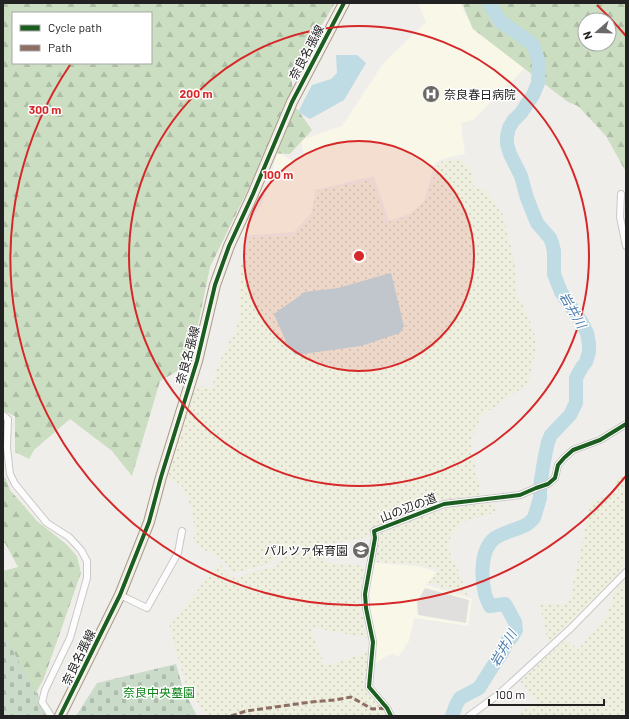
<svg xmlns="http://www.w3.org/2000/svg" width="629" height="719" viewBox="0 0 629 719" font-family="Barlow,'Noto Sans JP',sans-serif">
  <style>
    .education { fill: #f8f7e8 }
    .farmland { fill: url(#farmland-dots) }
    .forest { fill: url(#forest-firs); fill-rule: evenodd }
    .cemetery { fill: url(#cemetery-stones) }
    .parking { fill: #e0dfde }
    .water { fill: #bfdbe3 }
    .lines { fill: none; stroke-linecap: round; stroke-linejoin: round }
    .river { stroke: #bfdbe3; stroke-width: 14 }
    .minor-casing { stroke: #c9c8c7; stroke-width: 8 }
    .primary-casing { stroke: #a79c86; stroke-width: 12 }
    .minor { stroke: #fdfcfc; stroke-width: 6 }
    .primary { stroke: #f3ede7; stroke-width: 10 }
    .quiet { stroke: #8d6e63; stroke-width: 3; stroke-dasharray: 6 3; stroke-linecap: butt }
    .cycleway-casing { stroke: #fff; stroke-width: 6 }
    .cycleway { stroke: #1b5e20; stroke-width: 4 }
    .ring { fill: none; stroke: #d62828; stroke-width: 2 }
    .labels { text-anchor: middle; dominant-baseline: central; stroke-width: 3; stroke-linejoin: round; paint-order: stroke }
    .street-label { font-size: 12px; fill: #222; stroke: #fff }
    .poi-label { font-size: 12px; fill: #222; stroke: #fff; text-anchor: start }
    .park-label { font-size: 12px; fill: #0c8416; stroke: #fff }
    .water-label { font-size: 13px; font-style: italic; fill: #4a7aab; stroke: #fff }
    .centre { fill: #d62828; stroke: #fff; stroke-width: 2 }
    .ring-label { font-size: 12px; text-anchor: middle; font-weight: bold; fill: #d62828; stroke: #fff; stroke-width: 3; stroke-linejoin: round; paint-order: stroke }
  </style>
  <defs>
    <pattern id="farmland-dots" width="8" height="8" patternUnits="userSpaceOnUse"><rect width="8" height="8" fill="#efefdf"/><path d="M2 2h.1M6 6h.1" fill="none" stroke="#cdcdbf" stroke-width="1.8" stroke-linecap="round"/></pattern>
    <pattern id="forest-firs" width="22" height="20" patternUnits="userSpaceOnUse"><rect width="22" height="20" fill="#cbdec1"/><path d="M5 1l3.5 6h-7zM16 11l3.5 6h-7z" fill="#aebea6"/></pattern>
    <pattern id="cemetery-stones" width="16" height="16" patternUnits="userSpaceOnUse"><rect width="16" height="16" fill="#cadbca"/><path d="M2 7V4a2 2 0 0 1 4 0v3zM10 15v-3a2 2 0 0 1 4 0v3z" fill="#adbcad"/></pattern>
  </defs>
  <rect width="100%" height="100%" fill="#f0eeeb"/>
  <path class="education" d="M418,3H460L473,29L525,55L524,69L473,120L461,123L465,154L445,158L435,163L424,201L412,213L389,221L374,176L315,190L312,212L294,232L242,236L263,201L278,152L293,161L304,155L301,140L342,126L383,64L426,22Z
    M375,563L417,566L437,572L426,585L472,599L468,626L414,618L409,641L398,657L394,653L385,657L376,663L377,652L375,640L367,596Z"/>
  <path class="farmland" d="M461,159L472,172L474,187L487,191L503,215L514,260L518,301L523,305L534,331L536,348L528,384L481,416L470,442L481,495L446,500L371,530L369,537L286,551L269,564L233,573L224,561L193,543L195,530L191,506L181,484L167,479L196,385L212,389L217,367L237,326L240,315L239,288L241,264L251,238L293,235L312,215L316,191L371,180L382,208L384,223L407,217L426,200L438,165L444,160Z
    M626,474V557L615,580L548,643L540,605L569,603L591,502L619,492L613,481Z
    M492,502L496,512L461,523L448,541L449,551L460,574L465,590L471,596L429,583L440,570L417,564L376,562L378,534L444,507Z
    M324,549L323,562L364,566L361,590L360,604L367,638L310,627L325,666L369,652L367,688L386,709L388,716H207L186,685L169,627L215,568L221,565L230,575L234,578H239L251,572L273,567L288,555Z
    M626,579V716H521V712L537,703L520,681L566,639L578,650L607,614L616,589Z"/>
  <path class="forest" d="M3,3H335L291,76L295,106L312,130L290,154L266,153L210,267L190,364L160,381L132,476L112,451L70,419L34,450L29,459L15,452V416L3,411ZM13,13H151V63H13Z
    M462,3H626V172L606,136L578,106L568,102L473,29ZM585,20H609V44H585Z
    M3,477H5L10,490L37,521L66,544L77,556L81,573L44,678L37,691L40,704L3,691V571L18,567L5,543H3Z"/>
  <path class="cemetery" d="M3,632L48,716H3Z
    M176,664L183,689L197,716H76L97,683Z"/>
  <path class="parking" d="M425,588L469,600L466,623L418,615L417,602Z"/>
  <path class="water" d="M336,55H357L366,63L344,100L310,119L298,112L312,85L331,79L337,73Z
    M391,273L404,326L400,333L361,346L295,355L288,346L274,314L305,292L338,288Z"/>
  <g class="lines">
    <path class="river" d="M452,716L456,705L460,698L479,688L493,666L503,651L507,641L512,637L516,630L515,622L505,604L490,606C488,602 486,598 485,594C481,578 480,549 495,538C502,533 518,529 526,525L530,522L534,518L540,498V487L544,461L548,442L551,435L570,415L576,403V378L582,367L586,362L589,352V344L587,333L582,323L561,292L557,282L554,274V251L552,243L550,238L537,223L527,198L521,176L510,154L507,144V136L509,128L513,121L521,113L533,95L538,83L539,63L534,47L531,43L500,21L489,3"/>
    <g class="minor-casing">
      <path id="minor" d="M621,194L620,217L626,246
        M3,415L8,419L7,447L9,466L10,474L15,484L47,523L69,537L81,550L87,561V578L70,638L45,690L42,702L51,716
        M120,595L147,608L178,553L182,531
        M391,716L387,708L369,687L373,642L366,608L365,594L375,538L374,531L444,504L520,495L536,488L548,484L555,478L558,465L564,458L573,450L600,440L626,424
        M469,716L499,694L571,628L626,572"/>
    </g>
    <g class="primary-casing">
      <path id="primary" d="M60,716L120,595L149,522L161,477L197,361L215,285L229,246L253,194L292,102L344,3"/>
    </g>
    <use href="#minor" class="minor"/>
    <use href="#primary" class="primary"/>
    <path class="quiet" d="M231,716L246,711L311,702L335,700L351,697L372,709L387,708"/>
    <g class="cycleway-casing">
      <path id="cycleway" d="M60,716L120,595L149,522L161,477L197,361L215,285L229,246L253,194L292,102L344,3
        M391,716L387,708L369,687L373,642L366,608L365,594L375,538L374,531L444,504L520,495L536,488L548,484L555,478L558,465L564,458L573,450L600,440L626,424"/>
    </g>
    <use href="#cycleway" class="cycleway"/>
  </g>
  <circle cx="359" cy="256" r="115" fill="#d62828" fill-opacity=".12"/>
  <g class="ring">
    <circle cx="359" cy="256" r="115"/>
    <circle cx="359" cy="256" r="230"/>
    <path d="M626 476A346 346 0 0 1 70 65M597 5A346 346 0 0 1 626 36"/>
  </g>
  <defs>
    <g id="hospital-disc" transform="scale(0.9)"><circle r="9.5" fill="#6a6968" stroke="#fff"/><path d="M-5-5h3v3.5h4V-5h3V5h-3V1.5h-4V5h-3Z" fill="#fff"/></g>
    <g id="school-disc" transform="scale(0.9)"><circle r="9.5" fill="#6a6968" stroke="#fff"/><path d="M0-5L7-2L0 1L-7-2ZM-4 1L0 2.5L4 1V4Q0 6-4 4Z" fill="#fff"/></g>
  </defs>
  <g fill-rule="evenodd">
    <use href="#hospital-disc" x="431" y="94"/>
    <use href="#school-disc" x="361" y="550"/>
  </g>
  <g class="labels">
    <g class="street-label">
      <text transform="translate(306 52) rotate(-62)">奈良名張線</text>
      <text transform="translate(187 355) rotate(-75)">奈良名張線</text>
      <text transform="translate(408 507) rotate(-21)">山の辺の道</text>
      <text transform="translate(78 657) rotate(-64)">奈良名張線</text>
    </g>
    <g class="poi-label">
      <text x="444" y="94">奈良春日病院</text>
      <text x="348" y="550" text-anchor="end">パルツァ保育園</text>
    </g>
    <g class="park-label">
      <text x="159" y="692">奈良中央墓園</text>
    </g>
    <g class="water-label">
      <text transform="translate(573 310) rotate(60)">岩井川</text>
      <text transform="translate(503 648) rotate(-60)">岩井川</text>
    </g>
  </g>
  <circle cx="359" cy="256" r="6" class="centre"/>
  <g class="ring-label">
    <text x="196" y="98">200 m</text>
    <text x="45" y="114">300 m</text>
    <text x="278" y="179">100 m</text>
  </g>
  <rect width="629" height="719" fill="none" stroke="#222222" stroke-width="8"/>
  <rect x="12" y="12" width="140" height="52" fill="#ffffff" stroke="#a7a7a7"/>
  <rect x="20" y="25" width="20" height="6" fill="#1b5e20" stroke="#a7a7a7"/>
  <text x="48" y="32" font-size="12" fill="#222222">Cycle path</text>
  <rect x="20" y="45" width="20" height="6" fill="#8d6e63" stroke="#a7a7a7"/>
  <text x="48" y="52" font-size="12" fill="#222222">Path</text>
  <g transform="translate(597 32) rotate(250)"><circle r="19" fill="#ffffff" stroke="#a7a7a7"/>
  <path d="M0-3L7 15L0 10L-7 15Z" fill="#6a6968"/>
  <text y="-6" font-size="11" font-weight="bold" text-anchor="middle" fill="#222222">N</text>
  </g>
  <path d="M489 699v6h115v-6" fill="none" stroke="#222222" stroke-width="2"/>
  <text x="495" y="699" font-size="12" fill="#222222" stroke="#ffffff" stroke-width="3" paint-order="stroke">100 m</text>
</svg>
